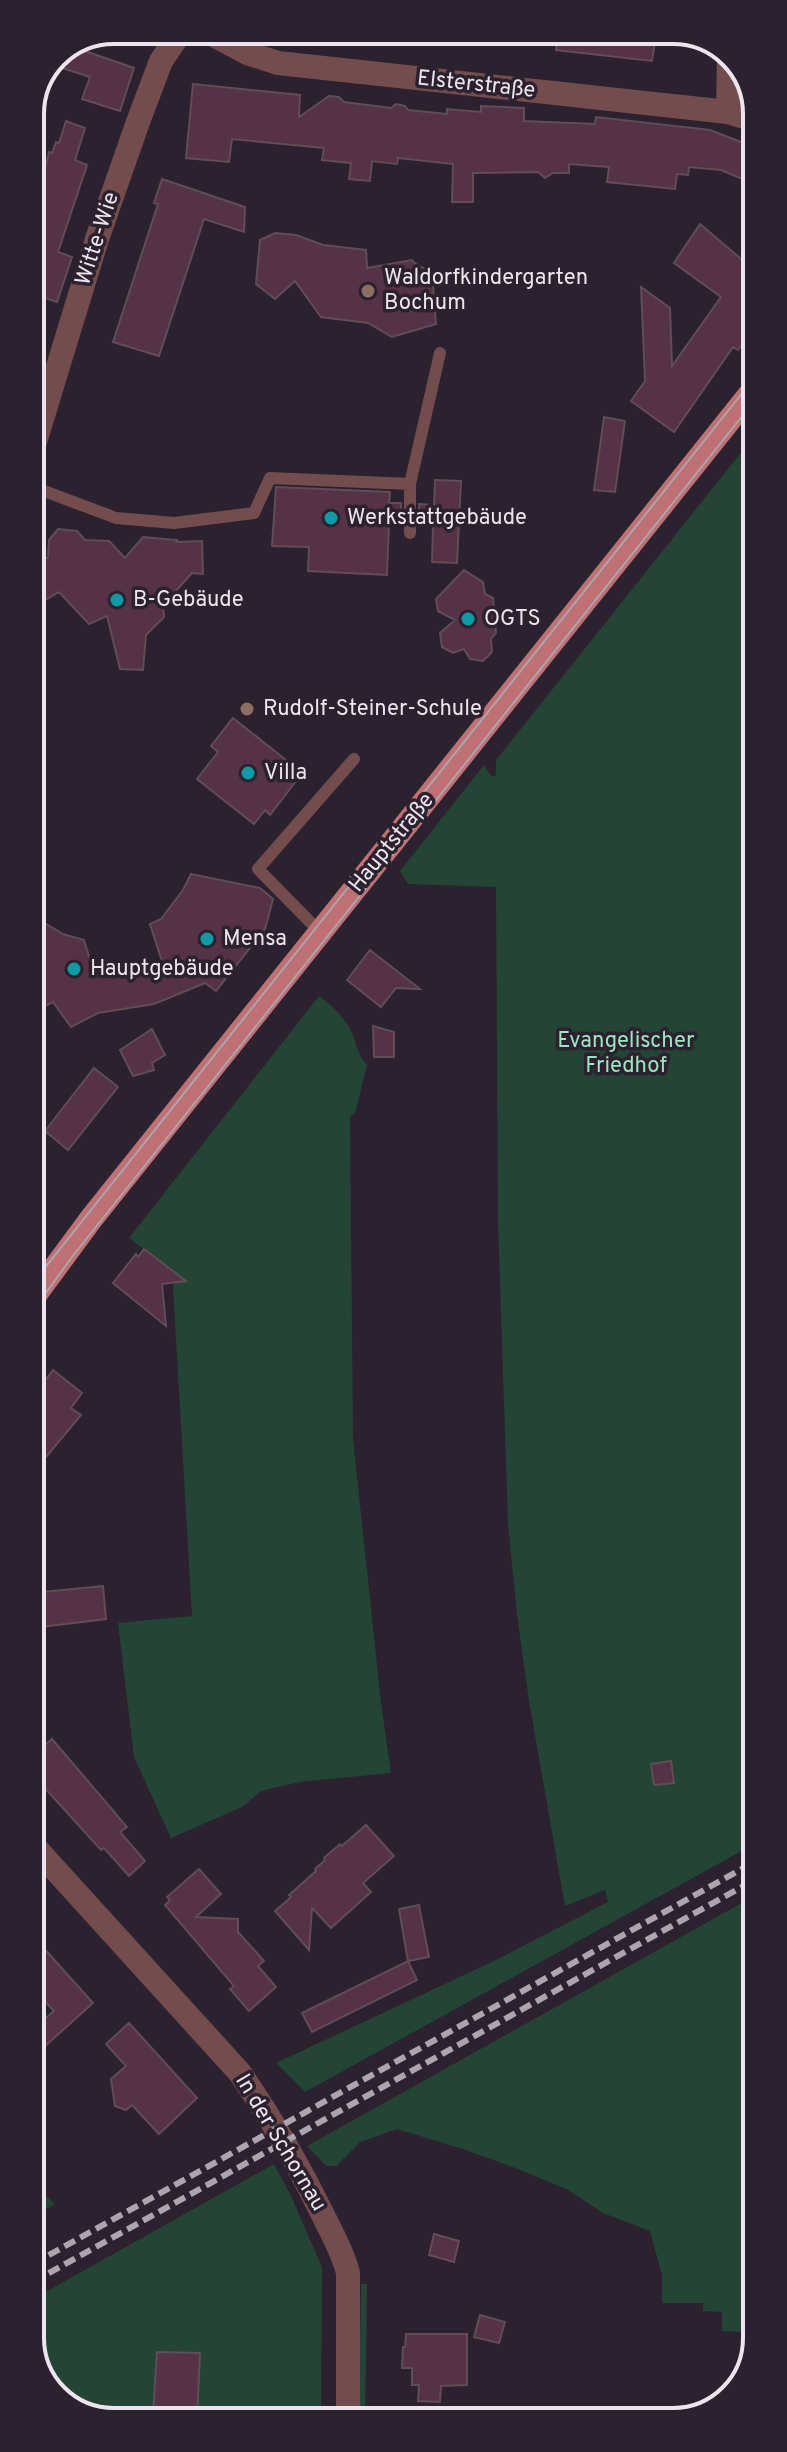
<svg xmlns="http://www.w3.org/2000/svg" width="787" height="2452" viewBox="0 0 787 2452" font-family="Overpass,sans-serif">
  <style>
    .green { fill: #244535 }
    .building { fill: #553245; stroke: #604d56; stroke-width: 2 }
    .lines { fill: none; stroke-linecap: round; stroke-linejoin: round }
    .service { stroke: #734c4d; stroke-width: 12 }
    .minor { stroke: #734c4d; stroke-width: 24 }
    .primary { stroke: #be7073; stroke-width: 24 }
    .tram { stroke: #aca4ae; stroke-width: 2 }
    .rail { stroke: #aca4ae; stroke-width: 6; stroke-dasharray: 12 6; stroke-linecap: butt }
    .education-dot { fill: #8d6e63; stroke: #2c212e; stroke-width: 3 }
    .culture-dot { fill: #0f9aa8; stroke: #2c212e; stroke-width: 3 }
    .labels { text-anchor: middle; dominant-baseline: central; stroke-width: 7; stroke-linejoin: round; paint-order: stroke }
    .street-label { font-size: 22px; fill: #ece5ee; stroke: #2c212e }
    .poi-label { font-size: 22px; fill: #ece5ee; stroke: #2c212e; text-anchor: start }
    .park-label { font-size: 22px; fill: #9de4c1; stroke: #2c212e }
    .rim { fill: none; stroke: #ece5ee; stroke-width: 4 }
  </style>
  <rect width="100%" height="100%" fill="#2c212e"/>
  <path class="green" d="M755,435L756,1843L305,2092L276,2063L496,1960L608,1902L605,1890L565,1906L529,1701L517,1614L508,1524L498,1222L496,887L408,884L400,871L484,765L491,776H496V760Z
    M319,996C333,1006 346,1019 353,1035C357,1047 358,1055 367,1065L355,1113L350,1116L353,1439L381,1703L391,1773L299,1782L261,1791L242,1807L171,1838L134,1757L118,1623L192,1616L172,1270L129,1238Z
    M756,1895L757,2333L722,2331V2312L703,2311V2303H662V2275L650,2231L603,2213L568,2190L518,2169L463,2149L397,2129L360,2142L336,2166H326L307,2146Z
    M274,2164L291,2196L322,2267L321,2421L108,2422L59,2401L33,2359V2299Z
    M33,2184L55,2204L33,2217Z
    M361,2284H367L365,2421H359Z"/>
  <path class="building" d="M558,30H598L656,36L652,61L556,50Z
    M73,47L134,68L120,111L82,99L90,77L59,67V53Z
    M193,84L300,95L299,117L329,96L339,97L344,102L391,108L396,104L405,106L408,110L447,114V109L481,112V106L524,108V121L595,124L596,117L710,130L754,147V184L721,170L689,167L688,175L677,174L675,189L607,182L609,167L569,164V173H553L545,178L538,172L473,173V202H452L453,164L398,158L397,164L372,161L370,181L349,179L351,163L322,160L324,148L232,139L229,162L186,158Z
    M66,121L85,128L75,160L87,165L58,252L72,257L57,302L30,293V259L38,236L30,233V201L36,203L49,152L52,153L56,142L59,143Z
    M162,179L245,207L244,232L204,219L159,356L113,342L158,204L154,203Z
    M700,224L754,270L755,329L738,350L733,347L674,432L631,401L645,381L641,287L670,308L672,366L721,297L674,263Z
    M275,233L296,235L323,245L366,250L367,268L412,260L417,265L432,272L436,324L392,337L368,323L321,317L295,281L275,299L256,284L260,240Z
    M604,417L625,421L615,492L594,490Z
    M435,480L461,481L457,563L432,562L433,526L419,525V504L434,505Z
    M276,487L390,492L389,503H401V525L389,524L387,575L308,571L309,547L272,546Z
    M58,529L77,531L85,540L109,541L125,558L143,537L177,540L176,542L202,541L203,574L192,573L163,605L164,617L146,635L143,670L120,669L107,616L89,624L59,592L47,599L31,587V570L48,557L49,540Z
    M464,570L483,582L485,594L493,598L496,633L491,639L492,652L483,661L470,659L464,649L453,653L442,647L440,633L455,620L438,611L436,599Z
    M233,718L286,760L282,764L298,776L294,780L296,781L270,815L265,810L254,824L197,779L218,752L211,746Z
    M191,874L260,888L273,899L265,929L216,991L205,983L154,1004L98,1013L71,1027L53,1002L41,1008L31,999V915L63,934L84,940L92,966L166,974L150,924L161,919L183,890Z
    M370,950L420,989L396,988L381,1007L347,980Z
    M373,1026L394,1032V1057H374Z
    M152,1029L165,1055L152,1063L154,1070L133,1076L120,1050Z
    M94,1068L118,1087L68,1150L45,1131Z
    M144,1249L186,1281L162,1284L166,1326L113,1283L136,1254L138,1257Z
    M53,1370L82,1393L71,1408L81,1415L32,1474V1378L41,1386Z
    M103,1586L106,1619L32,1628V1593Z
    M52,1739L127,1827L120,1832L145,1861L129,1876L104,1848L101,1850L32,1774V1756Z
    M671,1761L674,1783L654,1785L651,1764Z
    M366,1825L394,1856L363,1883L371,1892L331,1928L312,1908L309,1950L275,1911L291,1897L289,1895L316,1871L315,1869L325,1860L324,1858L340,1844L342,1846Z
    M199,1869L221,1894L196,1917L238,1919V1932L264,1961L258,1966L276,1987L249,2011L230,1989L234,1986L165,1905L170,1900L167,1897Z
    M419,1905L429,1957L408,1961L399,1909Z
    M32,1935L93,2003L44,2047L32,2030L54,2011L32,1988Z
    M408,1961L417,1980L312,2032L302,2013Z
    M129,2023L197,2098L159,2134L132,2105L126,2110L115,2106L111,2079L126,2066L106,2044Z
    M434,2234L459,2241L454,2262L429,2255Z
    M480,2315L505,2322L499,2343L474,2337Z
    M406,2334H467V2385L441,2386L440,2402L418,2401L419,2385H412V2368H402L403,2347H405Z
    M157,2352L200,2353L197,2419L153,2415Z"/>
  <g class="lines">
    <path class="service" d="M31,486L116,518L174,523L254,513L270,478L410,484
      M410,533V484L440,353
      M321,933L258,869L354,759"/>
    <path class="minor" d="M204,30L247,53L278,63L728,112L754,120
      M728,112L729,52
      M31,455L97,239L138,122L161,61L182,30
      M32,1844L240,2073C271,2118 299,2166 323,2215C332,2234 343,2252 348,2273V2421"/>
    <path class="primary" d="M32,1299L91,1219L755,388"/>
    <path class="tram" d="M32,1284L755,377
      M32,1312L72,1257L755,400"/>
    <path class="rail" d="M33,2264L756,1861
      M33,2282L756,1879"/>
  </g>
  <g class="education-dot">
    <circle cx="368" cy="291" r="8"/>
    <circle cx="247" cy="709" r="8"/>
  </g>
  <g class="culture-dot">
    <circle cx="331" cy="518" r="8"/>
    <circle cx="117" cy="600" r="8"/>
    <circle cx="468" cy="619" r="8"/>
    <circle cx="248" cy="773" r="8"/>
    <circle cx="207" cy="939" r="8"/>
    <circle cx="74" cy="969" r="8"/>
  </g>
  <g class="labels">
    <g class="street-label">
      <text transform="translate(476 85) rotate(6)">Elsterstraße</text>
      <text transform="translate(98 239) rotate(-72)">Witte-Wie</text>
      <text transform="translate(392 843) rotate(-51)">Hauptstraße</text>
      <text transform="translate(280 2143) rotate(59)">In der Schornau</text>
    </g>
    <g class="poi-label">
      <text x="384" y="278">Waldorfkindergarten<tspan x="384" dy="25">Bochum</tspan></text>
      <text x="347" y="518">Werkstattgebäude</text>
      <text x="133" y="600">B-Gebäude</text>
      <text x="484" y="619">OGTS</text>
      <text x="263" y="709">Rudolf-Steiner-Schule</text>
      <text x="264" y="773">Villa</text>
      <text x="223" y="939">Mensa</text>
      <text x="90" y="969">Hauptgebäude</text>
    </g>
    <g class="park-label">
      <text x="626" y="1041">Evangelischer<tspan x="626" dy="25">Friedhof</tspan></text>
    </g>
  </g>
  <path d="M0 0H787V2452H0ZM114 44H673A70 70 0 0 1 743 114V2338A70 70 0 0 1 673 2408H114A70 70 0 0 1 44 2338V114A70 70 0 0 1 114 44Z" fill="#2c212e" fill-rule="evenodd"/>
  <path class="rim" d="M114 44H673A70 70 0 0 1 743 114V2338A70 70 0 0 1 673 2408H114A70 70 0 0 1 44 2338V114A70 70 0 0 1 114 44Z"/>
</svg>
